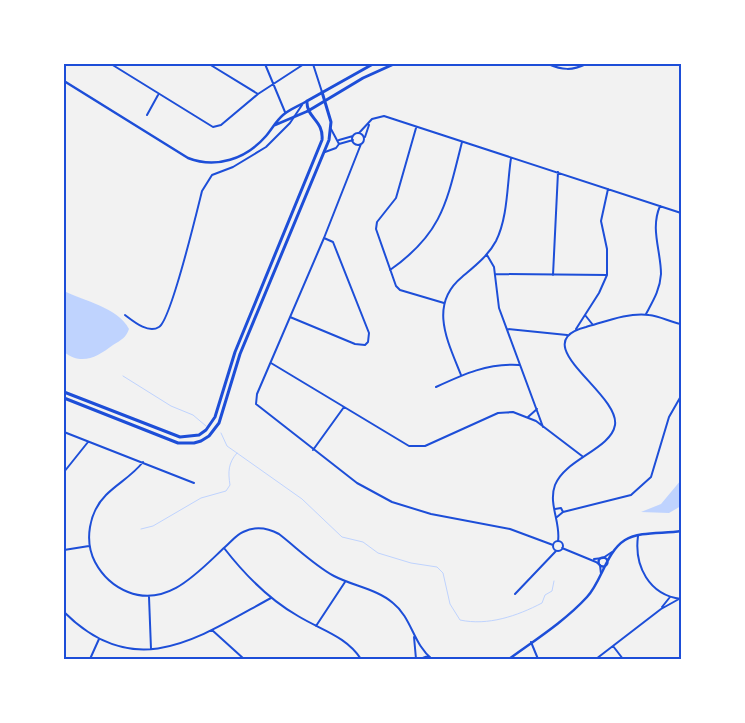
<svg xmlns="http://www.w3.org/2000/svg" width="745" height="723" viewBox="0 0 745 723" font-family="'DejaVu Sans',sans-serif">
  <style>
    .water { fill: #bfd3fe }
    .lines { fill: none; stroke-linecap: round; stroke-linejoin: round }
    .stream { stroke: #bfd3fe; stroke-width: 1 }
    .minor { stroke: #1d4ed8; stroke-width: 2 }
    .tertiary { stroke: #1d4ed8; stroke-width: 2.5 }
    .secondary { stroke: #1d4ed8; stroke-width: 3 }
    .neatline { fill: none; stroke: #1d4ed8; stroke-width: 2 }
  </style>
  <rect width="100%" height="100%" fill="#f2f2f2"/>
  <path class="water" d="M64,291C83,301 118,307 129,329C126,338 121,340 113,345C97,357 82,366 64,352Z
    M681,480V506L669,513L641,512L661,504Z"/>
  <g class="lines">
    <path class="stream" d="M123,376L171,406L193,415L206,426
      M221,433L227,446L302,499L342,537L363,542L378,553L411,563L437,567L443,573L450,604L460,620C488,626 517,616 542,603L545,595L552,591L554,581
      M141,529L153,526L201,498L226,491L230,485C228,472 228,463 237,453"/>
    <path class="minor" d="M111,64L213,127L221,125L258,94L304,64
      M209,64L258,94
      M265,64L285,112
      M313,64L322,92
      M548,64C562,70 572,71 586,64
      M147,115L158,95
      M416,128L396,198L377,222L376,229L396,286L400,290L444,303
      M359,133L372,119L384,116L681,213
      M352 139a6 6 0 1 1 12 0a6 6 0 1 1-12 0Z
      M365,137L369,125
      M339,140L353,136
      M339,144L353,140
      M361,144L324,238L257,394L256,404L357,483L392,502L431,514L510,529L553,545
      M325,152L336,148L339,144L331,129
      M487,255L494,267L499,308L543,427
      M390,270C443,233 447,201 462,142
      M495,274L607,275
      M553,275L558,172
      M646,314C653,301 660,290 661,274C661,251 650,229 660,206
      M125,315C133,321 148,334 159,327C171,320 197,211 202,191L212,175L233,167L266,147L290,123L302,105
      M585,315L593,325
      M290,317L355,344L365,345L368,342L369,333L333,242L324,238
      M507,329L567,335
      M576,329L599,293L607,275V249L601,221L608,189
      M271,363L409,446H425L498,413L513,412L536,421L582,456
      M461,375C448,342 428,305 462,277C475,266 488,256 496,241C508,217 507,184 511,158
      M436,387C464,374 488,363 519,365
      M528,417L537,409
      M64,432L194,483
      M313,450L344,407
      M143,462C132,476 118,483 106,495C89,512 84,541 95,562C103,577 113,586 128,592C168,608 199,571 225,547C231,542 236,535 243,532C255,526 268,528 279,534C297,548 314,565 334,576C353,586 377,589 393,603C412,618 413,644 432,659
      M64,472L88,442
      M555,509L561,508L563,512
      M557,517L563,512L631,495L651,477L669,417L681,396
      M638,536C634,566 649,595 681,599
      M558,541C561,523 548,504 555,485C565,459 611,449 615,425C620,393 523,343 586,327C604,322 629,312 649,315C660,316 670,322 681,324
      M553 546a5 5 0 1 1 10 0a5 5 0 1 1-10 0Z
      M224,548C245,575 268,599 298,616C321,630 346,636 361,659
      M562,548L596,562L600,565L601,574
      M64,550L89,546
      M594,559L603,558L612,552
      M515,594L556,551
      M149,597L151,649
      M662,607L670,597
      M64,612C136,684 199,637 271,598
      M316,626L345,582
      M212,630L244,659
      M414,637L416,659
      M531,642L538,659
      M613,646L623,659
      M90,659L99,639
      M420,659L428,656
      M596,659L661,609L679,599"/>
    <path class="tertiary" d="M64,81L188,158C216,169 246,159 266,136C272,129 276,121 283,115C290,109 299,106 307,101
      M275,125L308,111
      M598.5 562a4.5 4.5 0 1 1 9 0a4.5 4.5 0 1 1-9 0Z
      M509,659C535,640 565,621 587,597C602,581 606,552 625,540C640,531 664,534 681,531"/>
    <path class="secondary" d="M308,111L363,78L394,64
      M64,392L180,437L199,435L206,430L215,417L235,352L322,140C324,120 306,118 307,101L373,64
      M64,398L178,443H194L201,441L209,436L219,423L240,354L329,140L331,122L322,92"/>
  </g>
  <rect width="745" height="723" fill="none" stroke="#ffffff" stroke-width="130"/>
  <rect x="65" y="65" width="615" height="593" class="neatline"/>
</svg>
